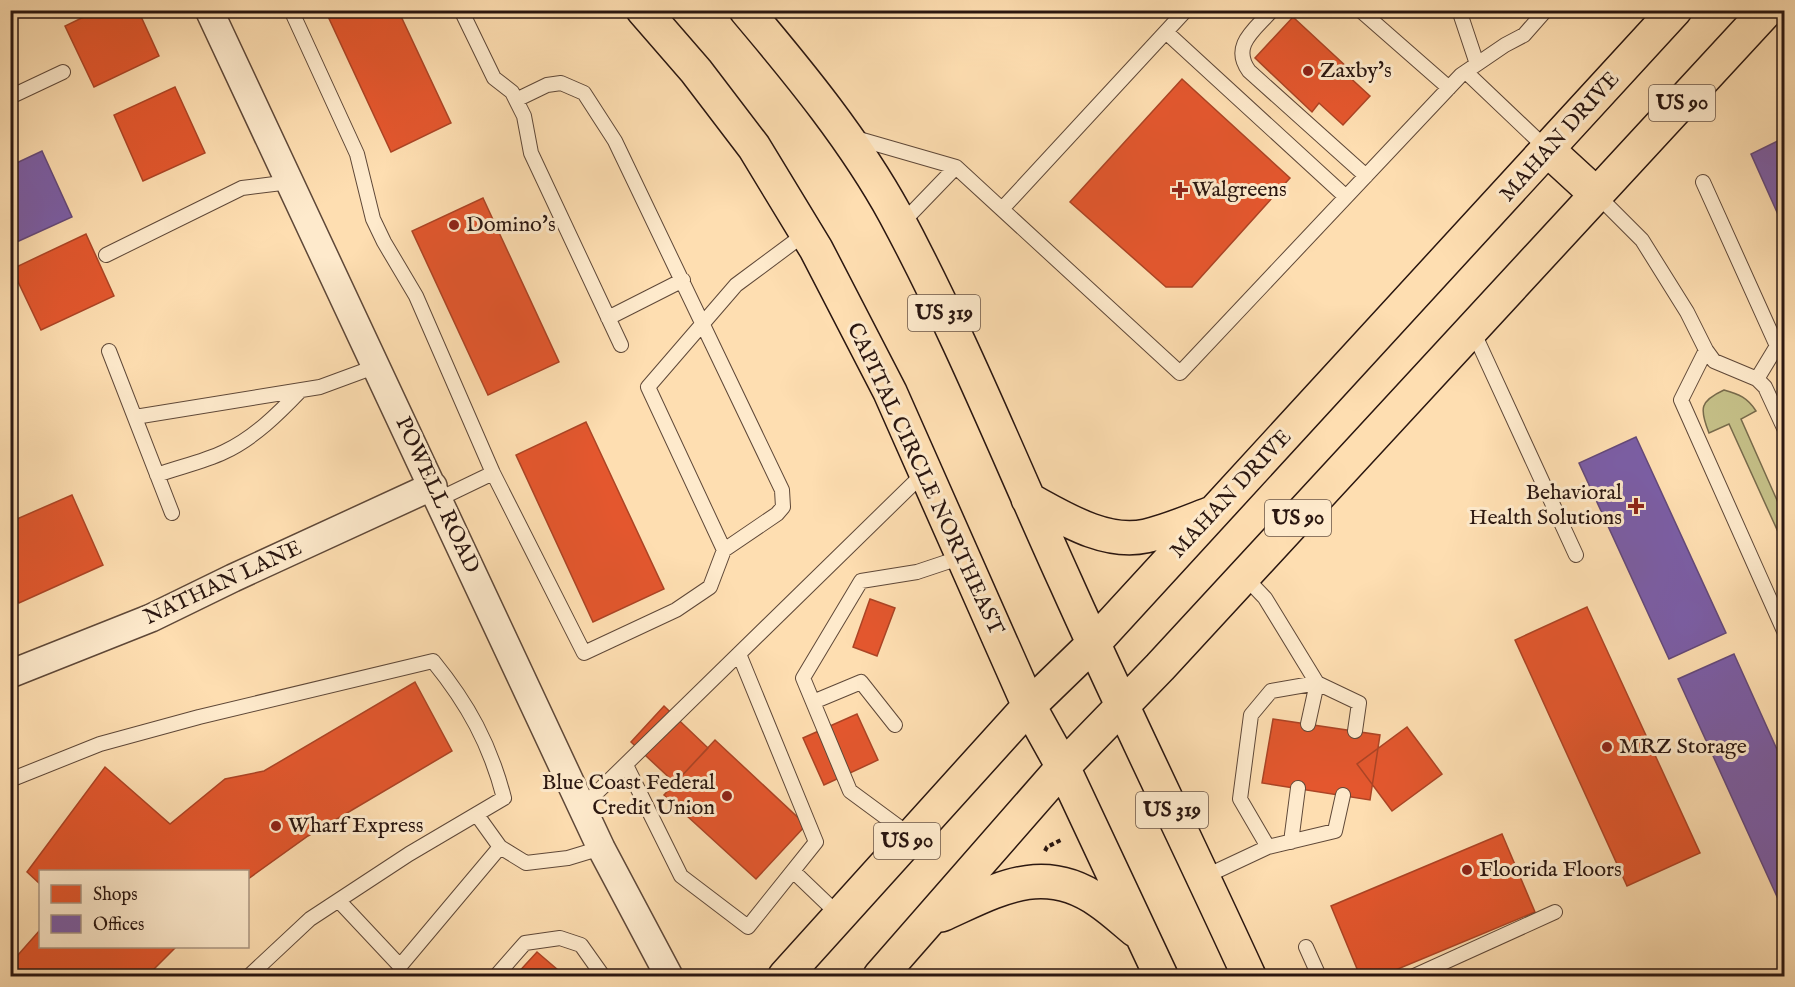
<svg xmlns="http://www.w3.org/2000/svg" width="1795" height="987" viewBox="0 0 1795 987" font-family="'IM FELL English',serif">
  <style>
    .green { fill: #c5c088; stroke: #786b4c; stroke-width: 1.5 }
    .shops { fill: #e4572e; stroke: #ac4425; stroke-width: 1.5 }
    .offices { fill: #7b5ea7; stroke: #63487a; stroke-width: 1.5 }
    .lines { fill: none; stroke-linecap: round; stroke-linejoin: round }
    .service-casing { stroke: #5f4838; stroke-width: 16 }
    .minor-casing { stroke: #5f4838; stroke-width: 30 }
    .primary-casing { stroke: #2a1610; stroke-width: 36 }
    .path { stroke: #2a1610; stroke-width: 4; stroke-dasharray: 4.5 3; stroke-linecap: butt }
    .service { stroke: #feeacc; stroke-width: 14 }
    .minor { stroke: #feeacc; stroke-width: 27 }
    .primary { stroke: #fedeb1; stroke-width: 33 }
    .poi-dot { fill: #8f2418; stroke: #feeacc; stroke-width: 2 }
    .labels { text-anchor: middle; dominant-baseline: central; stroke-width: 6; stroke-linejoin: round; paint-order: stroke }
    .shield { fill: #feeacc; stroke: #6a5648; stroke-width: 1.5 }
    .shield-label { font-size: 21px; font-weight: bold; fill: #2a1610 }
    .poi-label { font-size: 22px; fill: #2a1610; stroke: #feeacc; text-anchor: start }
    .street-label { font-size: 22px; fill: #2a1610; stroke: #feeacc }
  </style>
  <rect width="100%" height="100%" fill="#fedeb1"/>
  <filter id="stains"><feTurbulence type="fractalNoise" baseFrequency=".00333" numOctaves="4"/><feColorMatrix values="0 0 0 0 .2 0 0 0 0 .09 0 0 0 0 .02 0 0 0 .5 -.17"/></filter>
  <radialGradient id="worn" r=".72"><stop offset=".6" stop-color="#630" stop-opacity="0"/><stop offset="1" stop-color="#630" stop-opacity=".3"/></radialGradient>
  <path class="green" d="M1724,390C1739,394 1748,398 1756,411L1741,419L1784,516V545L1729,424L1709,433C1699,408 1700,401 1724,390Z"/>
  <path class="shops" d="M98,10H138L159,56L94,87L65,26Z
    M325,10H398L451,123L391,152Z
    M1293,17L1349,69L1345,73L1370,96L1343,125L1319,103L1312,112L1255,58Z
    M1182,79L1290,178L1192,287H1166L1070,202Z
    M175,87L205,153L143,181L114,115Z
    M483,198L559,362L488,395L412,231Z
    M86,234L114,296L41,330L12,269Z
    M586,422L664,589L593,622L516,455Z
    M72,495L103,565L19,603L10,583V522Z
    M870,599L895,608L877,656L853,647Z
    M1587,607L1700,853L1627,886L1515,640Z
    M415,682L452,751L308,836L248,879V872H40V884L27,872L105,767L170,824L225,779L264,771Z
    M664,706L708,748L675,783L631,742Z
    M857,714L878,760L824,785L803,738Z
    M1273,719L1380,735L1370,800L1262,783Z
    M1407,727L1442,774L1392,811L1357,764Z
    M715,740L806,825L756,879L664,795Z
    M1502,834L1535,912L1381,976H1360L1331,906Z
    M40,930V946H177L147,976H10V964Z
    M537,952L565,976H515Z"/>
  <path class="offices" d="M1784,138V228L1751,154Z
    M42,151L72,217L10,245V166Z
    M1636,437L1726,633L1669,659L1579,463Z
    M1734,654L1784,765V912L1678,679Z"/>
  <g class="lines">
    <g class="service-casing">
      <path id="service" d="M291,10L357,154L373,219L384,242L416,296L493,473L584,653L676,610L710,587L724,550L777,514L783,507L782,490L615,141L584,93L561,83L547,85L516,100
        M461,10L494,78L512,92L524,116L531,153L621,345
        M1272,10C1256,29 1230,45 1249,71L1366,176
        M1360,10L1449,88
        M1459,10L1477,64
        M1166,32L1346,197
        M1466,72L1547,149
        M10,97L63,72
        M852,137L956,167L1180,373L1461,75L1505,45L1524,35L1546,10
        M1703,182L1777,346L1757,379
        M1597,195L1642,240L1687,312L1706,350L1714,361L1757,379L1765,387L1784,428
        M1002,209L1186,10
        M901,224L956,167
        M106,255L242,188L290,182
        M608,318L683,280
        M1473,331L1576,555
        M1706,350L1681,400L1784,631
        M109,351L172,513
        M135,417L320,387L377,366
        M157,475C179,467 203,462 224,452C254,438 278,414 301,390
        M439,499L493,473
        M724,550L648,387L736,285L806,233
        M1244,576L1265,598L1317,683L1271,691L1251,715L1240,799L1268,847
        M813,702L861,682L895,725
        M1308,724L1317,683L1359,703L1355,731
        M626,765L681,876L748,927L816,842L739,654
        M10,780L100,744L199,717L433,661C468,704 490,744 504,798L409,854L310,919L249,976
        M582,807L924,473
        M477,815L500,847L526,863L568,858L601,848
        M911,836L850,791L803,678L861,581L917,572L962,557
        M1291,842L1298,788
        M793,871L840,916
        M1204,877L1268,847L1335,831L1343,795
        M339,901L400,966L500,847
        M1306,947L1319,976
        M496,976L525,943L560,938L581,945L603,976
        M1414,976L1555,912"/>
    </g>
    <g class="minor-casing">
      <path id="minor" d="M209,10L601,848L669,976
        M10,674L151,618L233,578L433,486"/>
    </g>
    <g class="primary-casing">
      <path id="primary" d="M643,10L696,71L754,147L816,249L890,392L1029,706L1063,767L1161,976
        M746,10C800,74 855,141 895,214C959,333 1010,460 1066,583C1125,715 1189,845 1249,976
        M1548,150L1597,195
        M1028,499C1063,518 1105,545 1146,536C1168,531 1191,521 1212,513
        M941,915C995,891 1042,861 1099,901C1111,909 1123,920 1135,930
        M785,976L1029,706L1093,644L1675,10
        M880,976L1063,767L1160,667L1767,10"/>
    </g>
    <path class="path" d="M1045,851L1047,847L1063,839"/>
    <use href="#service" class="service"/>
    <use href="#minor" class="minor"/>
    <use href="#primary" class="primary"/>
  </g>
  <g class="poi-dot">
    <circle cx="1308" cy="71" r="6"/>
    <path d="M1177 181h6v6h6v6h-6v6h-6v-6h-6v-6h6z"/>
    <circle cx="454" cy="225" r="6"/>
    <path d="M1633 497h6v6h6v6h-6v6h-6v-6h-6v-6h6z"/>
    <circle cx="1607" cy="747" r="6"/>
    <circle cx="727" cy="796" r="6"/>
    <circle cx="276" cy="826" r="6"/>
    <circle cx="1467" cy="870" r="6"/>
  </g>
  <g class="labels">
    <g class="shield">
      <rect x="1649" y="85" width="66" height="36" rx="4.5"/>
      <rect x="908" y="295" width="72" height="36" rx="4.5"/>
      <rect x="1265" y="500" width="66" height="36" rx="4.5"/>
      <rect x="1136" y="792" width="72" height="36" rx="4.5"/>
      <rect x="874" y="823" width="66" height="36" rx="4.5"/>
    </g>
    <g class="shield-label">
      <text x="1682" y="103">US 90</text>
      <text x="944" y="313">US 319</text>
      <text x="1298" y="518">US 90</text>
      <text x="1172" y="810">US 319</text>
      <text x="907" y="841">US 90</text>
    </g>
    <g class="poi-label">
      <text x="1320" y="71">Zaxby's</text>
      <text x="1192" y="190">Walgreens</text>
      <text x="466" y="225">Domino's</text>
      <text x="1622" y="493" text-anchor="end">Behavioral<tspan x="1622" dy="25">Health Solutions</tspan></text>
      <text x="1619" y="747">MRZ Storage</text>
      <text x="715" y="783" text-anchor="end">Blue Coast Federal<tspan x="715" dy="25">Credit Union</tspan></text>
      <text x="288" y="826">Wharf Express</text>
      <text x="1479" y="870">Floorida Floors</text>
    </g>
    <g class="street-label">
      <text transform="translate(1560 137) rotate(-48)">MAHAN DRIVE</text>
      <text transform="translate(925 479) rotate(65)">CAPITAL CIRCLE NORTHEAST</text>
      <text transform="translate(1231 494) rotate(-47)">MAHAN DRIVE</text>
      <text transform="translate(437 495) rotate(65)">POWELL ROAD</text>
      <text transform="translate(223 583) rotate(-25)">NATHAN LANE</text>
    </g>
  </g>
  <rect width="1795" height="987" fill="none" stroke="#fedeb1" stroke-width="36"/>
  <rect x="12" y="12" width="1771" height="963" fill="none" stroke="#2a1610" stroke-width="3"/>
  <rect x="18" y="18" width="1759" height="951" fill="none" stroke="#2a1610" stroke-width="1.5"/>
  <rect x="39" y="870" width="210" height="78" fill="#feeacc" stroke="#a99581" stroke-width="1.5"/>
  <rect x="51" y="885" width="30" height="18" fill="#e4572e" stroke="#a99581" stroke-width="1.5"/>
  <text x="93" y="900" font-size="18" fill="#2a1610">Shops</text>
  <rect x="51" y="915" width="30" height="18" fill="#7b5ea7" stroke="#a99581" stroke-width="1.5"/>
  <text x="93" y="930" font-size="18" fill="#2a1610">Offices</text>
  <rect width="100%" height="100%" filter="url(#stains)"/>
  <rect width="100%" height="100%" fill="url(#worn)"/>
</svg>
